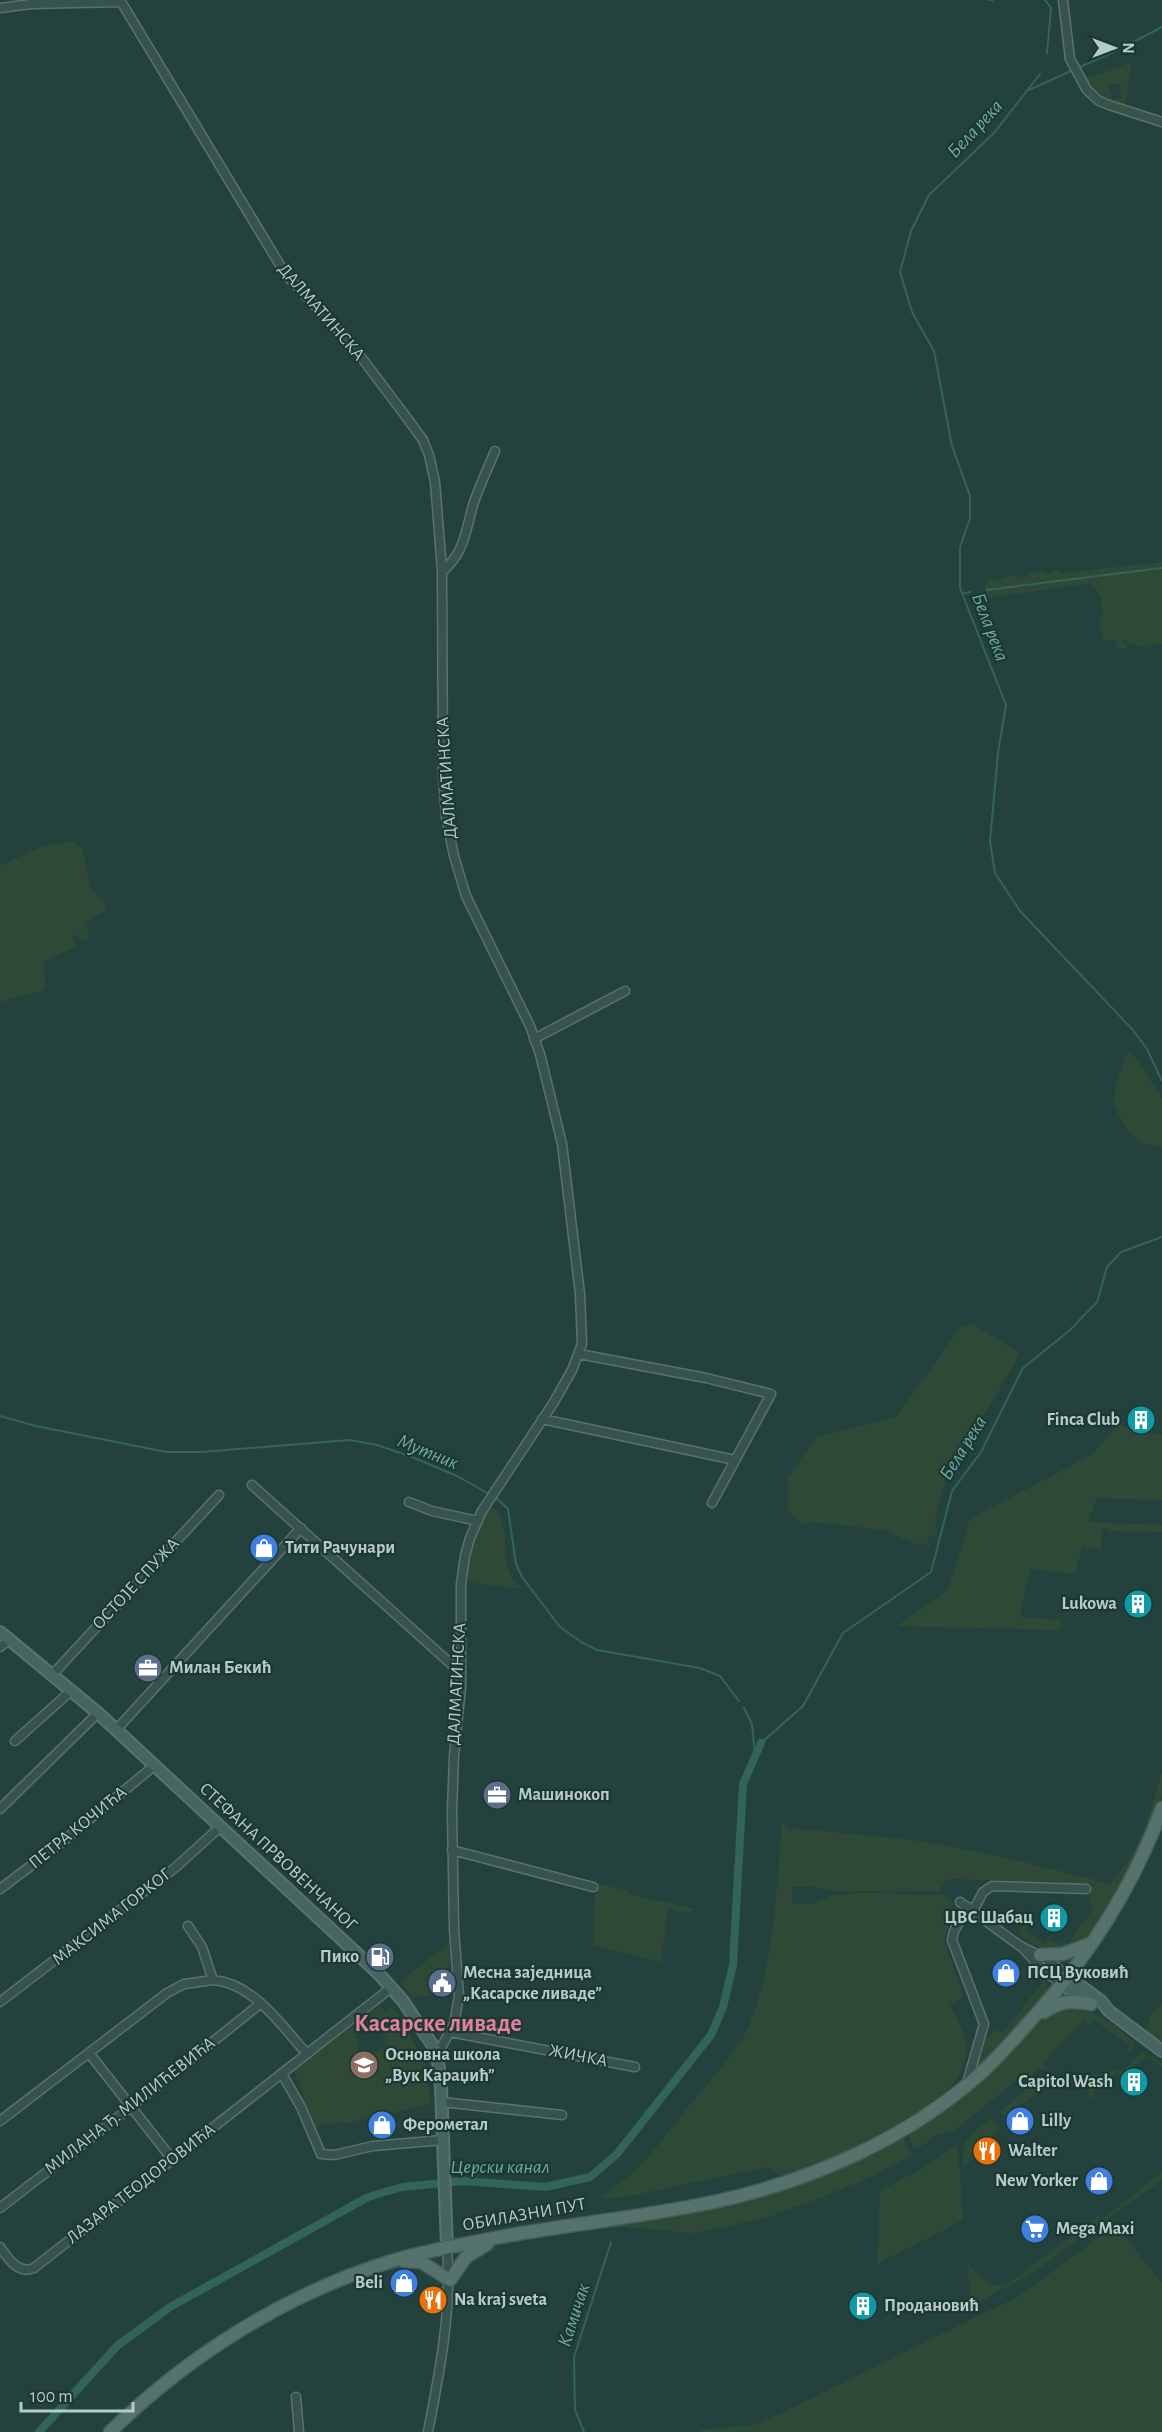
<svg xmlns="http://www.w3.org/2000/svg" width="1162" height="2432" viewBox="0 0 1162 2432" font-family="'Alegreya Sans',sans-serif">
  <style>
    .green { fill: #2e4a36 }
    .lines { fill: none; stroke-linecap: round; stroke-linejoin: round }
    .stream { stroke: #32645b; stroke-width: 2 }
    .canal { stroke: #32645b; stroke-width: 8 }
    .street-casing { stroke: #59726e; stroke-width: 11 }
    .secondary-casing { stroke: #59726e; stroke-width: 14 }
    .primary-casing { stroke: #455e5a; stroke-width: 15 }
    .street { stroke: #38524e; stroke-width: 8 }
    .secondary { stroke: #466561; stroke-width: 10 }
    .primary { stroke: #56726d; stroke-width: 12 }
    .labels { text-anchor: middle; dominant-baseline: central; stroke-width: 4.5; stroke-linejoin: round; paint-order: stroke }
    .street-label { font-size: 18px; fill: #b5ccc9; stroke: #1d3733 }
    .poi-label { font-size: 18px; font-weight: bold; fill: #b5ccc9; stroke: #1d3733; text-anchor: start }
    .water-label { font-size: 20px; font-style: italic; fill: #6cada2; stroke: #1d3733 }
    .district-label { font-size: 24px; font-weight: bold; fill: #e3809f; stroke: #1d3733 }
  </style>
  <rect width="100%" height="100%" fill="#24423d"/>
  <path class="green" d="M1132,62L1125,107L1162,115V119L1114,105V99H1121V84H1109V94H1112V104L1097,95L1084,80Z
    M1162,562V644H1154L1150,648L1129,643L1124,639L1122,641L1128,647L1121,649L1116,647V642L1112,640L1103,641L1099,623L1102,613L1101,599L1096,589L1090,583L987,598L985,584L990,579L998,581C1005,578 1011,572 1021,578L1030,573L1045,571V574H1050L1051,571L1059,570L1062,573Z
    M64,842H76C87,850 86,874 90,887C93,895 98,895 103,901L106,911L93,917L86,926L89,933L87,940H82L75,934L73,936L75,946L73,948L44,961L45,985L42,991L0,1002V866L39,848Z
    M1132,1053L1162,1098V1148L1140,1142L1128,1132L1113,1104L1117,1079L1126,1054Z
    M972,1324L1019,1352C1010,1380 982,1407 978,1435L969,1429L962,1451L953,1464L957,1468L956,1474L949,1472L935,1516L937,1535L930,1536L926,1544L919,1546L884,1530L813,1522L801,1525L788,1508V1478L815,1438L897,1416L960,1328Z
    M1119,1425L1162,1435V1500L1097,1498L1088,1522L1162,1525V1532L1107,1531L1109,1528L1101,1530L1102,1549L1082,1546L1075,1574L1030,1569L1020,1617L1063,1620L1060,1630L897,1626L948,1590L970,1519L1091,1455Z
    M490,1506C510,1519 503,1544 507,1564C508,1574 516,1582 522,1589L466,1582L474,1541Z
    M1162,1772C1162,1780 1162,1788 1162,1795C1158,1822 1105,1923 1084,1940C1078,1944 1066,1948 1058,1950C1043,1953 1029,1941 1017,1933L1022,1926L1029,1925L1025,1930L1045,1945L1049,1939L1051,1942L1068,1944L1093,1909L1089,1903L1091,1885L1089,1884L955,1879H947L939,1891H834L813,1887H792V1904H813L833,1895L864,1893L944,1895L950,1899L954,1914L949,1923L944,1940L964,1997L950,2004C955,2017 968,2037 967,2051C962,2115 834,2158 784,2177L768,2167L625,2197L599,2198C640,2172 656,2148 685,2111C704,2087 726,2065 742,2039C772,1989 778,1879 782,1820L787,1828C837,1833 888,1836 937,1844C995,1854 1053,1869 1110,1884C1139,1854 1151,1811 1162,1772Z
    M595,1883L629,1891V1894L695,1909L688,1913L668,1909L661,1962L593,1945Z
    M449,1943L450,1964L448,1971L434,1972L435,1995L413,1997L400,1982Z
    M1045,1979L1048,1990L1042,2000L975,2072L981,2043L997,2029L1003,2033Z
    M387,1999L380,2007L385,2012L392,2006L399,2016L376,2031L372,2026L355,2036L359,2043L356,2045L366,2056L388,2045L382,2033L402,2021L425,2062L431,2104L343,2124L342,2122L315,2126L294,2071Z
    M1162,2004V2044L1146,2032L1152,2011Z
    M1076,2008C1099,2012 1120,2028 1134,2043L1131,2051L1127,2050L1130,2045L1094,2020L1090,2024L1085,2019L1043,2062L1048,2069L1036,2070L1028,2078L1024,2074L954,2131C948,2134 941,2133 935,2136C927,2141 924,2147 914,2148L908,2134L920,2123L939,2113L970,2091L1034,2026L1054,2010Z
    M1142,2052L1162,2063V2067L1147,2057L1121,2077L1118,2073L1093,2092L1096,2096L1089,2098L1086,2080L1089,2075L1124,2069Z
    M1073,2075L1079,2083L1048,2085L1005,2118L1000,2111L1041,2078Z
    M991,2119L1000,2130L982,2145L983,2147L971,2156L973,2159L964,2166C959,2138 971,2135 991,2119Z
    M900,2137H903L908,2148L914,2154L871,2177L825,2196L774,2215L716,2229L694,2233L625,2227L601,2229L734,2201Z
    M958,2144L963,2220L877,2264L880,2191L921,2169Z
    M1162,2172V2180L1032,2273L957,2314L955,2312L971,2304L967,2260C977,2274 987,2290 1008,2284L1098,2216L1101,2220Z
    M1116,2225L1162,2283V2432H700L701,2430L759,2424L1019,2296Z"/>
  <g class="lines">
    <path class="stream" d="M989,0H993
      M1045,0L1051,8L1047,53
      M1078,68L1122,48L1162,27
      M1040,74L994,133L929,195L911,231L900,272L912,312L934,351L952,446L970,496V518L960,547V588L1006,705L998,753L990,841L995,873L1020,911L1133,1030L1147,1049L1162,1081
      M1029,90L1073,70
      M987,590L1162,568
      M962,594L970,592
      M0,1416L36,1426L166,1452H202L350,1440L377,1445L412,1457L457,1476L489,1494
      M494,1496L508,1509L516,1564L522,1577L560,1627L581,1642L597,1650L700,1668L720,1676L739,1701
      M744,1708L752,1724L755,1756
      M761,1743L803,1706L843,1633L931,1572L952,1491L981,1452L1023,1368L1070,1330L1097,1302L1107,1267L1121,1252L1162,1237
      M584,2432L575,2410L574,2357L611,2242"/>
    <path class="canal" d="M39,2432L117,2346L170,2307L368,2197L402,2187L464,2181L545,2187L590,2177L617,2154L711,2035L723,2007L733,1965L743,1784L761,1743"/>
    <g class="street-casing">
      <path id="street" d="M120,0L286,275L352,345L407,418L423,440L429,455L435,482L442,570L443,775L446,817L454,856L466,896L530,1026L540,1054L562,1144L580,1294L582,1344L572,1370L554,1402L482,1511L470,1538L465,1556L461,1584V1687L454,1756L452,1811L454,1929L459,1996L454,2024L437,2055
        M1063,0L1070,59L1087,90L1099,101L1109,105L1162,122
        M0,8L31,4L121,2
        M442,572C466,551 465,531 474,502C480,485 488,468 495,451
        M534,1039L625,991
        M579,1354L706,1378L771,1394L712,1503
        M542,1419L735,1460
        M252,1485L461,1673
        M409,1502L432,1511L478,1521
        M0,1647L10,1639
        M53,1674L219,1495
        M116,1730L301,1528
        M15,1741L72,1690
        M0,1809L98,1713
        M452,1850L593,1887
        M0,1889L61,1843L155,1765
        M960,1902L1020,1946L1047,1959L1068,1977
        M973,1911L983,1892L992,1886L1086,1889
        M188,1926L202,1947L213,1980C253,1983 282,2026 307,2054
        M1021,1946L1043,1970L1062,1984
        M0,2002L176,1867L220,1827
        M450,2032L635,2067
        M89,2053L172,2159
        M282,2074L301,2107L321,2154L334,2155L373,2146L443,2140
        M967,2083L984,2024L952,1940L954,1931L968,1907
        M442,2102L562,2115
        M0,2121L167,1993L184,1984L213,1980
        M0,2208L131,2107L260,2004
        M0,2247C8,2258 18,2275 34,2268L392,1987
        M296,2397L299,2432
        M428,2432C440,2370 452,2310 447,2246"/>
    </g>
    <g class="secondary-casing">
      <path id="secondary" d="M0,1632L98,1713L379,1974L403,2001L437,2052L441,2087L447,2246
        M1068,1977L1101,2001L1109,2011L1162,2051
        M1062,1984L1089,2003"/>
    </g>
    <g class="primary-casing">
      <path id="primary" d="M1040,1955L1063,1954L1092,1943
        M1044,2012C1060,2001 1072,2000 1091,2004
        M404,2261L421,2262L450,2280L466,2257L487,2244
        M110,2432C190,2354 287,2293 395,2260C428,2250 461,2245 495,2238C569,2224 644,2217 718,2201C813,2180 909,2138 982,2072C1003,2053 1020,2032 1039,2011C1093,1950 1134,1885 1162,1808"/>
    </g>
    <use href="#street" class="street"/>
    <use href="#secondary" class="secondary"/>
    <use href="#primary" class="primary"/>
  </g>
  <defs>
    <g id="building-disc" transform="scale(1.5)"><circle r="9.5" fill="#0f9aa8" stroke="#1d3733"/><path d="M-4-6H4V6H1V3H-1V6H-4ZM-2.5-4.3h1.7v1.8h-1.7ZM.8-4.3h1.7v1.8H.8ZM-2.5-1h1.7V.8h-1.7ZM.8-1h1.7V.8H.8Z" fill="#fff"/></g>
    <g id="shop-disc" transform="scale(1.5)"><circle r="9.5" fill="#3f7fe0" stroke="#1d3733"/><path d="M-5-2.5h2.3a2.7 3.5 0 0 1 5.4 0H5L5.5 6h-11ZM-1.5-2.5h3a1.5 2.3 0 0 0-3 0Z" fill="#fff"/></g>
    <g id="office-disc" transform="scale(1.5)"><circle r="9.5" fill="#5c6f8a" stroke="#1d3733"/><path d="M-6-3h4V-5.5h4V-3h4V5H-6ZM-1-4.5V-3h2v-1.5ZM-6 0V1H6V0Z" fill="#fff"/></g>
    <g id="fuel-disc" transform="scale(1.5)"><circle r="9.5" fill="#5c6f8a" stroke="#1d3733"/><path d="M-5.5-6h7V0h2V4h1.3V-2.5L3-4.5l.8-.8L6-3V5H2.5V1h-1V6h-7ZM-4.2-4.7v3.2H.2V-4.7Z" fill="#fff"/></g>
    <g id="civic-disc" transform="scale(1.5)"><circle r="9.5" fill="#5c6f8a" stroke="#1d3733"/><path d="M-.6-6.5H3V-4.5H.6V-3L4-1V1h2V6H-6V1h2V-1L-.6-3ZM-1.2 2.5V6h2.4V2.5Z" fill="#fff"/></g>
    <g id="school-disc" transform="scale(1.5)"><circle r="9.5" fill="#8d6e63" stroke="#1d3733"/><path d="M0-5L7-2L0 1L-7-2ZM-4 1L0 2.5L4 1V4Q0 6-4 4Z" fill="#fff"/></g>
    <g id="restaurant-disc" transform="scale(1.5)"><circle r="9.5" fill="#e8710a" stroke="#1d3733"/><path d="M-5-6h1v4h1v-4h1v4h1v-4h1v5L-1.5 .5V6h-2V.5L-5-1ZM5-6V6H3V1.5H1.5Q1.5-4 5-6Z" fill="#fff"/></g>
    <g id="supermarket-disc" transform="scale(1.5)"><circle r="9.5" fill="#3f7fe0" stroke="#1d3733"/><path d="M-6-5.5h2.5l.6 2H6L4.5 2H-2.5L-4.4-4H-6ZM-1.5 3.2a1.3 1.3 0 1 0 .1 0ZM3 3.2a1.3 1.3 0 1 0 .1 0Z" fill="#fff"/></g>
  </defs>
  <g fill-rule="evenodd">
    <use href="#building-disc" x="1141" y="1420"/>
    <use href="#shop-disc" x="264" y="1548"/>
    <use href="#building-disc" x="1138" y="1604"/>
    <use href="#office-disc" x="148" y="1668"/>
    <use href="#office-disc" x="497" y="1795"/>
    <use href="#building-disc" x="1054" y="1918"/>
    <use href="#fuel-disc" x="380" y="1957"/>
    <use href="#shop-disc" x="1006" y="1973"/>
    <use href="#civic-disc" x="442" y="1983"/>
    <use href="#school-disc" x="364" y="2065"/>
    <use href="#building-disc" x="1134" y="2082"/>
    <use href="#shop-disc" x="1020" y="2121"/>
    <use href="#shop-disc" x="382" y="2125"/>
    <use href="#restaurant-disc" x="987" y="2151"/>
    <use href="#shop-disc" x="1099" y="2181"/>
    <use href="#supermarket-disc" x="1035" y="2229"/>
    <use href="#shop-disc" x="404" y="2283"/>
    <use href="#restaurant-disc" x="433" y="2300"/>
    <use href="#building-disc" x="863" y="2306"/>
  </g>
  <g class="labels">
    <g class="street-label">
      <text transform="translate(321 312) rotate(49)">ДАЛМАТИНСКА</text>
      <text transform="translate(447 778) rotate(-94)">ДАЛМАТИНСКА</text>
      <text transform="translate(136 1584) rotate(-47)">ОСТОЈЕ СПУЖА</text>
      <text transform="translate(457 1684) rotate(-87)">ДАЛМАТИНСКА</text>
      <text transform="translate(78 1828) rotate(-39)">ПЕТРА КОЧИЋА</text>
      <text transform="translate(278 1857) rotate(43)">СТЕФАНА ПРВОВЕНЧАНОГ</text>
      <text transform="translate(112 1917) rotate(-38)">МАКСИМА ГОРКОГ</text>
      <text transform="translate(578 2056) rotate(11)">ЖИЧКА</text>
      <text transform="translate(130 2106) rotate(-38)">МИЛАНА Ђ. МИЛИЋЕВИЋА</text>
      <text transform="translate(141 2184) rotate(-38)">ЛАЗАРА ТЕОДОРОВИЋА</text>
      <text transform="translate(524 2215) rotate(-10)">ОБИЛАЗНИ ПУТ</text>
    </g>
    <g class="poi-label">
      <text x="1120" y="1420" text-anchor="end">Finca Club</text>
      <text x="285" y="1548">Тити Рачунари</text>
      <text x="1117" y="1604" text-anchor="end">Lukowa</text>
      <text x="169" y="1668">Милан Бекић</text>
      <text x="518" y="1795">Машинокоп</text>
      <text x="1033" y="1918" text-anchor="end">ЦВС Шабац</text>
      <text x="359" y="1957" text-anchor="end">Пико</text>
      <text x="463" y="1973">Месна заједница<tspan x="463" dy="21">„Касарске ливаде”</tspan></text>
      <text x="1027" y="1973">ПСЦ Вуковић</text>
      <text x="385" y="2055">Основна школа<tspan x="385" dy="21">„Вук Караџић”</tspan></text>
      <text x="1113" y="2082" text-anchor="end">Capitol Wash</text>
      <text x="1041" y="2121">Lilly</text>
      <text x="403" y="2125">Ферометал</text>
      <text x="1008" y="2151">Walter</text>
      <text x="1078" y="2181" text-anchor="end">New Yorker</text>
      <text x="1056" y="2229">Mega Maxi</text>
      <text x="383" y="2283" text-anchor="end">Beli</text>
      <text x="454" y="2300">Na kraj sveta</text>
      <text x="884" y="2306">Продановић</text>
    </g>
    <g class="water-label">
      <text transform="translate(975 129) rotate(-47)">Бела река</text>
      <text transform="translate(990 627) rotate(69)">Бела река</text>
      <text transform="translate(963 1448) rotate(-58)">Бела река</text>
      <text transform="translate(428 1452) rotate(22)">Мутник</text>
      <text x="500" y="2167">Церски канал</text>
      <text transform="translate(574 2315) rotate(-72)">Камичак</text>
    </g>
    <g class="district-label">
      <text x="438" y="2024">Касарске ливаде</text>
    </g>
  </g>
  <g transform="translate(1114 48) rotate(90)" stroke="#1d3733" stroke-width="4.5" paint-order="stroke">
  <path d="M0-4.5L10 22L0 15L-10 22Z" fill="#b5ccc9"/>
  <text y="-9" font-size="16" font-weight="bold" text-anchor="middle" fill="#b5ccc9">N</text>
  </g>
  <path d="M21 2402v9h112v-9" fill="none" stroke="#b5ccc9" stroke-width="3"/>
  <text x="30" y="2402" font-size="18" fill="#b5ccc9" stroke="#1d3733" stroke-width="4.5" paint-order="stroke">100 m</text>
</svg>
